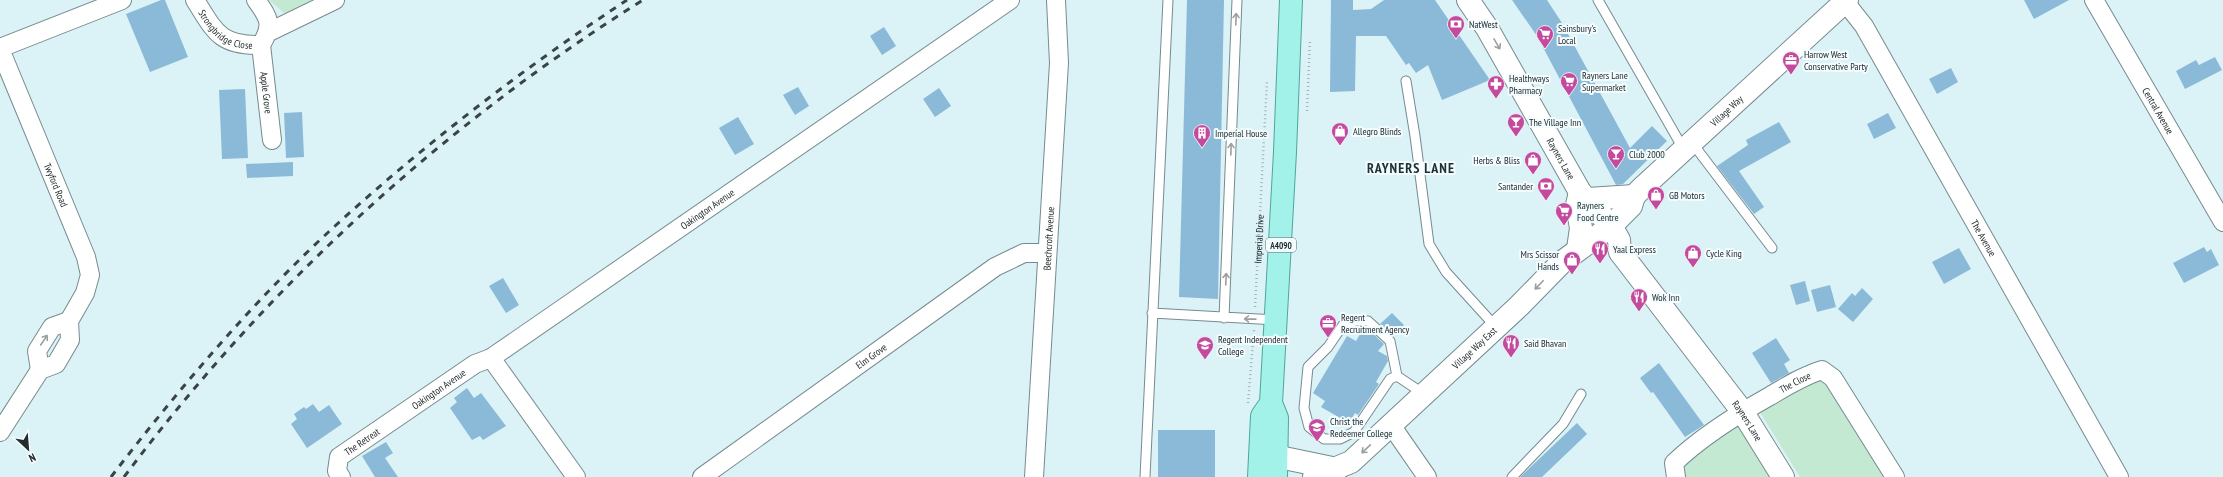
<svg xmlns="http://www.w3.org/2000/svg" width="2223" height="477" viewBox="0 0 2223 477" font-family="'PT Sans Narrow',sans-serif">
  <style>
    .green { fill: #c3e9d2 }
    .building { fill: #8bbad9 }
    .lines { fill: none; stroke-linecap: round; stroke-linejoin: round }
    .lane-casing { stroke: #768b8f; stroke-width: 11 }
    .street-casing { stroke: #768b8f; stroke-width: 20 }
    .secondary-casing { stroke: #768b8f; stroke-width: 24 }
    .primary-casing { stroke: #4da79d; stroke-width: 24 }
    .path { stroke: #a2b5b8; stroke-width: 2.5; stroke-dasharray: 1 3; stroke-linecap: butt }
    .lane { stroke: #fff; stroke-width: 9 }
    .street { stroke: #fff; stroke-width: 18 }
    .secondary { stroke: #fff; stroke-width: 22 }
    .primary { stroke: #a2f2e9; stroke-width: 22 }
    .rail { stroke: #3a4446; stroke-width: 3; stroke-dasharray: 7 7; stroke-linecap: butt }
    .oneway { stroke: #9ca0a0 }
    .labels { text-anchor: middle; dominant-baseline: central; stroke-width: 4; stroke-linejoin: round; paint-order: stroke }
    .shield { fill: #f3fcfe; stroke: #616a6c; stroke-width: 1 }
    .shield-label { font-size: 9px; font-weight: bold; fill: #232b2d }
    .poi-label { font-size: 10px; fill: #232b2d; stroke: #f3fcfe; text-anchor: start }
    .street-label { font-size: 10px; fill: #232b2d; stroke: #f3fcfe }
    .district-label { font-size: 14px; font-weight: bold; letter-spacing: 1px; fill: #1e3034; stroke: #f3fcfe }
  </style>
  <rect width="100%" height="100%" fill="#dbf2f6"/>
  <path class="green" d="M269,0H315L291,13H284Z
    M1822,370L1895,477H1800L1755,404Z
    M1736,415L1774,477H1676L1687,451Z"/>
  <path class="building" d="M161,0H165L188,57L150,72L126,14Z
    M1187,0H1224L1218,299L1179,297Z
    M1331,0H1353V10L1371,9L1384,0H1435L1490,80L1442,100L1428,65L1416,73L1409,63L1406,65L1386,36H1356L1355,91L1330,92Z
    M1512,0H1547L1562,23L1630,148L1652,126L1667,141L1623,184L1616,185L1537,36Z
    M2024,0H2069L2034,19Z
    M884,27L896,46L882,55L870,36Z
    M2215,57L2222,70L2185,89L2176,71L2196,60L2199,65Z
    M1951,68L1958,82L1937,94L1929,79Z
    M798,87L809,106L795,115L783,95Z
    M939,88L951,106L935,117L923,99Z
    M245,89L248,158L222,159L219,90Z
    M302,112L304,157L286,158L284,113Z
    M1888,113L1896,128L1874,139L1867,124Z
    M738,117L754,144L735,155L719,128Z
    M1779,122L1791,142L1739,171L1764,207L1754,214L1717,166L1748,145L1746,140Z
    M293,162V176L247,178L246,164Z
    M2204,247L2207,252L2211,249L2219,265L2184,283L2173,263Z
    M1959,248L1971,269L1944,284L1932,262Z
    M503,278L519,305L506,313L489,286Z
    M1805,281L1810,301L1796,305L1790,285Z
    M1830,285L1836,307L1817,312L1811,290Z
    M1862,288L1873,299L1853,322L1838,309L1852,293L1855,296Z
    M1392,313L1404,325L1393,336L1380,324Z
    M1363,329L1371,332L1384,344L1378,351L1387,356L1388,361L1376,382L1379,384L1358,415L1355,413L1349,423L1321,407L1325,401L1313,393L1347,336L1356,341Z
    M1776,338L1790,360L1784,364L1789,373L1771,383L1752,353Z
    M1659,363L1704,425L1685,437L1653,392L1651,393L1640,378Z
    M467,388L474,398L481,393L506,426L483,440L480,436L472,440L450,408L457,402L454,398Z
    M313,404L319,412L329,405L342,424L307,448L291,424L297,419L294,414L304,407L306,409Z
    M1577,423L1587,434L1542,477H1520Z
    M1158,430H1215V477H1158Z
    M386,442L393,453L385,458L398,477H375L362,456Z"/>
  <g class="lines">
    <g class="lane-casing">
      <path id="lane" d="M1598,0L1684,150
        M1406,81L1415,136L1429,244L1446,272L1495,326
        M1693,144L1772,248
        M1152,313L1277,320
        M1224,318L1237,0
        M1356,321H1368L1390,341L1397,376L1390,379L1354,432L1340,439H1324L1309,427L1304,408L1308,367L1328,347L1343,325Z
        M1397,376L1424,394
        M1145,477L1168,0
        M1512,477L1563,424L1581,394"/>
    </g>
    <g class="street-casing">
      <g id="street">
        <path id="s2" d="M195,0C215,32 220,46 261,45C273,25 270,19 256,0"/>
        <path id="s3" d="M2094,0L2223,222"/>
        <path id="s4" d="M1845,2L1864,26L2119,477"/>
        <path d="M269,32L335,0"/>
        <path id="s5" d="M261,45L272,140"/>
        <path d="M0,48L122,0"/>
        <path id="s6" d="M0,49L86,257L90,275L85,293L69,321L70,340L56,364L40,370L0,432"/>
        <path d="M491,358L576,477"/>
        <path d="M40,370L37,351L52,327L69,321"/>
        <path d="M1391,425L1427,477"/>
        <path id="s7" d="M341,477L337,471L339,457L475,364L491,358L1010,0"/>
        <path id="s8" d="M702,477L995,267L1024,253H1046"/>
        <path id="s9" d="M1034,477L1059,63L1056,0"/>
        <path id="s10" d="M1676,477L1674,463C1702,436 1736,415 1770,396C1787,386 1803,376 1822,370L1833,378L1895,477"/>
      </g>
    </g>
    <g class="secondary-casing">
      <g id="secondary">
        <path id="s11" d="M1468,0L1487,28L1580,192L1611,226L1619,240L1620,252L1742,411L1783,477"/>
        <path d="M1588,199L1634,196"/>
        <path d="M1578,249L1581,228L1577,205L1580,192"/>
        <path d="M1262,444L1284,458L1337,469"/>
        <path id="s12" d="M1314,477L1351,462L1519,306L1562,262L1611,226L1631,206L1634,196L1643,187L1847,0"/>
      </g>
    </g>
    <g class="primary-casing">
      <path id="primary" d="M1259,477L1262,416L1271,403
        M1276,477L1277,418L1271,403L1285,152L1291,0"/>
    </g>
    <g class="path">
      <path d="M1307,111L1310,40"/>
      <path id="s1" d="M1255,307L1267,82"/>
      <path d="M1248,403L1254,330"/>
    </g>
    <use href="#lane" class="lane"/>
    <use href="#street" class="street"/>
    <use href="#secondary" class="secondary"/>
    <use href="#primary" class="primary"/>
    <path class="rail" d="M111,477C177,391 255,299 335,226C426,143 524,68 627,0
      M124,477C266,287 442,126 643,0"/>
  </g>
  <defs><path id="oneway-shaft" d="M-6 0H5M1.5-3L5.5 0L1.5 3" fill="none" stroke-width="1.6" stroke-linecap="round" stroke-linejoin="round"/></defs>
  <g class="oneway">
    <use href="#oneway-shaft" transform="translate(1236 19) rotate(-88)"/>
    <use href="#oneway-shaft" transform="translate(1497 44) rotate(60)"/>
    <use href="#oneway-shaft" transform="translate(1231 149) rotate(-88)"/>
    <use href="#oneway-shaft" transform="translate(1226 279) rotate(-88)"/>
    <use href="#oneway-shaft" transform="translate(1539 285) rotate(134)"/>
    <use href="#oneway-shaft" transform="translate(1250 319) rotate(-179)"/>
    <use href="#oneway-shaft" transform="translate(44 340) rotate(-56)"/>
    <use href="#oneway-shaft" transform="translate(1366 449) rotate(137)"/>
  </g>
  <defs>
    <g id="bank-pin" transform="scale(0.9)"><path d="M0 17L-7.5 6A9.5 9.5 0 1 1 7.5 6Z" fill="#c44a9e" stroke="#f3fcfe"/><path d="M-6-4H6V4H-6ZM0-2.3a2.3 2.3 0 1 0 0 4.6a2.3 2.3 0 1 0 0-4.6Z" fill="#fff"/></g>
    <g id="supermarket-pin" transform="scale(0.9)"><path d="M0 17L-7.5 6A9.5 9.5 0 1 1 7.5 6Z" fill="#c44a9e" stroke="#f3fcfe"/><path d="M-6-5.5h2.5l.6 2H6L4.5 2H-2.5L-4.4-4H-6ZM-1.5 3.2a1.3 1.3 0 1 0 .1 0ZM3 3.2a1.3 1.3 0 1 0 .1 0Z" fill="#fff"/></g>
    <g id="office-pin" transform="scale(0.9)"><path d="M0 17L-7.5 6A9.5 9.5 0 1 1 7.5 6Z" fill="#c44a9e" stroke="#f3fcfe"/><path d="M-6-3h4V-5.5h4V-3h4V5H-6ZM-1-4.5V-3h2v-1.5ZM-6 0V1H6V0Z" fill="#fff"/></g>
    <g id="pharmacy-pin" transform="scale(0.9)"><path d="M0 17L-7.5 6A9.5 9.5 0 1 1 7.5 6Z" fill="#c44a9e" stroke="#f3fcfe"/><path d="M-2-6h4v4h4v4h-4v4h-4v-4h-4v-4h4Z" fill="#fff"/></g>
    <g id="bar-pin" transform="scale(0.9)"><path d="M0 17L-7.5 6A9.5 9.5 0 1 1 7.5 6Z" fill="#c44a9e" stroke="#f3fcfe"/><path d="M-6-5H6L.8 .8V4.5H3.5V6h-7V4.5H-.8V.8Z" fill="#fff"/></g>
    <g id="shop-pin" transform="scale(0.9)"><path d="M0 17L-7.5 6A9.5 9.5 0 1 1 7.5 6Z" fill="#c44a9e" stroke="#f3fcfe"/><path d="M-5-2.5h2.3a2.7 3.5 0 0 1 5.4 0H5L5.5 6h-11ZM-1.5-2.5h3a1.5 2.3 0 0 0-3 0Z" fill="#fff"/></g>
    <g id="building-pin" transform="scale(0.9)"><path d="M0 17L-7.5 6A9.5 9.5 0 1 1 7.5 6Z" fill="#c44a9e" stroke="#f3fcfe"/><path d="M-4-6H4V6H1V3H-1V6H-4ZM-2.5-4.3h1.7v1.8h-1.7ZM.8-4.3h1.7v1.8H.8ZM-2.5-1h1.7V.8h-1.7ZM.8-1h1.7V.8H.8Z" fill="#fff"/></g>
    <g id="restaurant-pin" transform="scale(0.9)"><path d="M0 17L-7.5 6A9.5 9.5 0 1 1 7.5 6Z" fill="#c44a9e" stroke="#f3fcfe"/><path d="M-5-6h1v4h1v-4h1v4h1v-4h1v5L-1.5 .5V6h-2V.5L-5-1ZM5-6V6H3V1.5H1.5Q1.5-4 5-6Z" fill="#fff"/></g>
    <g id="school-pin" transform="scale(0.9)"><path d="M0 17L-7.5 6A9.5 9.5 0 1 1 7.5 6Z" fill="#c44a9e" stroke="#f3fcfe"/><path d="M0-5L7-2L0 1L-7-2ZM-4 1L0 2.5L4 1V4Q0 6-4 4Z" fill="#fff"/></g>
    <g id="university-pin" transform="scale(0.9)"><path d="M0 17L-7.5 6A9.5 9.5 0 1 1 7.5 6Z" fill="#c44a9e" stroke="#f3fcfe"/><path d="M0-5L7-2L0 1L-7-2ZM-4 1L0 2.5L4 1V4Q0 6-4 4Z" fill="#fff"/></g>
  </defs>
  <g fill-rule="evenodd">
    <use href="#bank-pin" x="1456" y="24"/>
    <use href="#supermarket-pin" x="1545" y="34"/>
    <use href="#office-pin" x="1791" y="60"/>
    <use href="#supermarket-pin" x="1569" y="81"/>
    <use href="#pharmacy-pin" x="1496" y="84"/>
    <use href="#bar-pin" x="1516" y="122"/>
    <use href="#shop-pin" x="1340" y="131"/>
    <use href="#building-pin" x="1202" y="133"/>
    <use href="#bar-pin" x="1616" y="154"/>
    <use href="#shop-pin" x="1533" y="160"/>
    <use href="#bank-pin" x="1546" y="186"/>
    <use href="#shop-pin" x="1656" y="195"/>
    <use href="#supermarket-pin" x="1564" y="211"/>
    <use href="#restaurant-pin" x="1600" y="249"/>
    <use href="#shop-pin" x="1693" y="253"/>
    <use href="#shop-pin" x="1572" y="260"/>
    <use href="#restaurant-pin" x="1639" y="297"/>
    <use href="#office-pin" x="1328" y="323"/>
    <use href="#restaurant-pin" x="1511" y="343"/>
    <use href="#school-pin" x="1205" y="345"/>
    <use href="#university-pin" x="1317" y="427"/>
  </g>
  <g class="labels">
    <rect class="shield" x="1266" y="238" width="30" height="14" rx="3"/>
    <g class="shield-label">
      <text x="1281" y="245">A4090</text>
    </g>
    <g class="poi-label">
      <text x="1469" y="24">NatWest</text>
      <text x="1558" y="28">Sainsbury's<tspan x="1558" dy="12">Local</tspan></text>
      <text x="1804" y="54">Harrow West<tspan x="1804" dy="12">Conservative Party</tspan></text>
      <text x="1582" y="75">Rayners Lane<tspan x="1582" dy="12">Supermarket</tspan></text>
      <text x="1509" y="78">Healthways<tspan x="1509" dy="12">Pharmacy</tspan></text>
      <text x="1529" y="122">The Village Inn</text>
      <text x="1353" y="131">Allegro Blinds</text>
      <text x="1215" y="133">Imperial House</text>
      <text x="1629" y="154">Club 2000</text>
      <text x="1520" y="160" text-anchor="end">Herbs &amp; Bliss</text>
      <text x="1533" y="186" text-anchor="end">Santander</text>
      <text x="1669" y="195">GB Motors</text>
      <text x="1577" y="205">Rayners<tspan x="1577" dy="12">Food Centre</tspan></text>
      <text x="1613" y="249">Yaal Express</text>
      <text x="1706" y="253">Cycle King</text>
      <text x="1559" y="254" text-anchor="end">Mrs Scissor<tspan x="1559" dy="12">Hands</tspan></text>
      <text x="1652" y="297">Wok Inn</text>
      <text x="1341" y="317">Regent<tspan x="1341" dy="12">Recruitment Agency</tspan></text>
      <text x="1218" y="339">Regent Independent<tspan x="1218" dy="12">College</tspan></text>
      <text x="1524" y="343">Said Bhavan</text>
      <text x="1330" y="421">Christ the<tspan x="1330" dy="12">Redeemer College</tspan></text>
    </g>
    <g class="street-label">
      <text stroke="none"><textPath href="#s2" startOffset="45">Strongbridge Close</textPath></text>
      <text stroke="none"><textPath href="#s5" startOffset="48">Apple Grove</textPath></text>
      <text stroke="none"><textPath href="#s3" startOffset="128">Central Avenue</textPath></text>
      <text stroke="none"><textPath href="#s12" startOffset="556">Village Way</textPath></text>
      <text stroke="none"><textPath href="#s11" startOffset="184">Rayners Lane</textPath></text>
      <text stroke="none"><textPath href="#s6" startOffset="147">Twyford Road</textPath></text>
      <text stroke="none"><textPath href="#s7" startOffset="466">Oakington Avenue</textPath></text>
      <text stroke="none"><textPath href="#s9" startOffset="239">Beechcroft Avenue</textPath></text>
      <text stroke="none"><textPath href="#s4" startOffset="274">The Avenue</textPath></text>
      <text stroke="none"><textPath href="#s1" startOffset="68">Imperial Drive</textPath></text>
      <text stroke="none"><textPath href="#s12" startOffset="208">Village Way East</textPath></text>
      <text stroke="none"><textPath href="#s8" startOffset="208">Elm Grove</textPath></text>
      <text stroke="none"><textPath href="#s10" startOffset="160">The Close</textPath></text>
      <text stroke="none"><textPath href="#s7" startOffset="142">Oakington Avenue</textPath></text>
      <text stroke="none"><textPath href="#s11" startOffset="508">Rayners Lane</textPath></text>
      <text stroke="none"><textPath href="#s7" startOffset="49">The Retreat</textPath></text>
    </g>
    <g class="district-label">
      <text x="1411" y="168">RAYNERS LANE</text>
    </g>
  </g>
  <g transform="translate(28 449) rotate(154)" stroke="#f3fcfe" stroke-width="3" paint-order="stroke">
  <path d="M0-3L7 15L0 10L-7 15Z" fill="#232b2d"/>
  <text y="-6" font-size="11" font-weight="bold" text-anchor="middle" fill="#232b2d">N</text>
  </g>
</svg>
